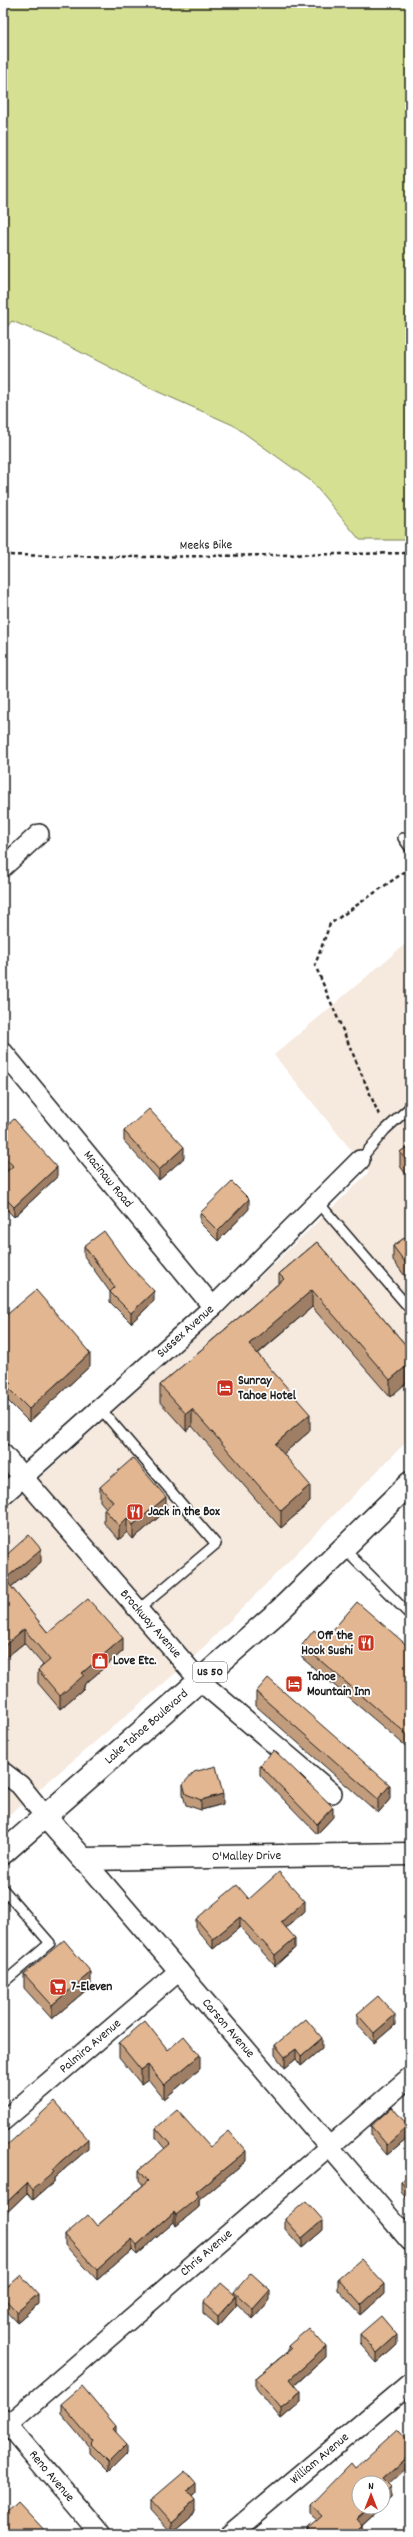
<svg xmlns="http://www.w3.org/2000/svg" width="413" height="2537" viewBox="0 0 413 2537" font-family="Dekko,sans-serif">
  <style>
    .built { fill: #f6e9de }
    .green { fill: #d5e093; stroke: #787e58 }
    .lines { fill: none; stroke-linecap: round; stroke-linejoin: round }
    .lane-casing { stroke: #1c1c1c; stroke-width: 12 }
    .street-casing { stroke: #1c1c1c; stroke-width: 22 }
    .secondary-casing { stroke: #1c1c1c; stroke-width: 25 }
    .highway-casing { stroke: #1c1c1c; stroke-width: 25 }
    .path { stroke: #1c1c1c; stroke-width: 2.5; stroke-dasharray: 4 3; stroke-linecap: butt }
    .lane { stroke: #fff; stroke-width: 9 }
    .street { stroke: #fff; stroke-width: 19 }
    .secondary { stroke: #fff; stroke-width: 22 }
    .highway { stroke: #fff; stroke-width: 22 }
    .wall { fill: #c29d7d; stroke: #1c1c1c }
    .shaded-wall { fill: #9e7f66; stroke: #1c1c1c }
    .building { fill: #e1b691; stroke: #1c1c1c }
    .labels { text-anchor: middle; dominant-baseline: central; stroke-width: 3.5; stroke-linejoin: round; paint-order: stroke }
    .shield { fill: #fff; stroke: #606060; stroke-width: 1 }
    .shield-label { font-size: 12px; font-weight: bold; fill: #1c1c1c }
    .street-label { font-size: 13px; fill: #1c1c1c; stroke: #fff }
    .poi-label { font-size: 13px; font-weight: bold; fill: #1c1c1c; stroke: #fff; text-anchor: start }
  </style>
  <rect width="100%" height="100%" fill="#fff"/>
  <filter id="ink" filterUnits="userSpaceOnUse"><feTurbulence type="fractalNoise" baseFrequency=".025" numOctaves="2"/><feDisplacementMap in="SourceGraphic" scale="8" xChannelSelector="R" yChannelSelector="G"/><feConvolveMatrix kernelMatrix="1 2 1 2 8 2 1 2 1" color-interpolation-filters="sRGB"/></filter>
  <g filter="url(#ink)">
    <path class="built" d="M410,940V1438L190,1661L3,1820V1511L223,1313L369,1172L274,1055Z"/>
    <path class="green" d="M3,3H410V540H360L311,481L233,425L154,390L57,340L12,321L3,331Z"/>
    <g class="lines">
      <g class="lane-casing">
        <path id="lane" d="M403,838L410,848
          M360,1160L385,1130L410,1107
          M318,1202L410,1309
          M100,1408L216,1544L138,1610
          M344,1549L410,1615
          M3,1889L50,1943L3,1983"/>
      </g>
      <g class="street-casing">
        <g id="street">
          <path d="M3,867L39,834"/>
          <path id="s1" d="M3,1052L213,1307"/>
          <path id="s2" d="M3,1454L200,1681L332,1793"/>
          <path id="s3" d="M3,1495L213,1307L360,1160"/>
          <path d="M3,1772L20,1785L45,1816"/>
          <path id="s4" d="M83,1859L410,2241"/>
          <path id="s5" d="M3,2121L179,1971"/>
          <path id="s6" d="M3,2419L100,2534"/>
          <path id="s7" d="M3,2429L410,2077"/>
          <path id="s8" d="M230,2534L410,2383"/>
        </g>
      </g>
      <g class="secondary-casing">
        <g id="secondary">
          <path id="s9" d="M45,1816L83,1859L410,1854"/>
        </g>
      </g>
      <g class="highway-casing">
        <g id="highway">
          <path id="s10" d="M3,1853L280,1610L410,1483"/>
        </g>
      </g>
      <path class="path" d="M3,555L140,557L410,553
        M379,1115L315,965L330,924L410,868"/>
      <use href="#lane" class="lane"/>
      <use href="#street" class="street"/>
      <use href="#secondary" class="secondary"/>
      <use href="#highway" class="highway"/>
    </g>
    <path class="wall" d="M3,1129L57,1177L14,1217L3,1206V1175L8,1171L3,1165Z
      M124,1131L184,1158L159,1180L124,1141Z
      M410,1145V1180L400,1166V1152Z
      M249,1209L218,1241L200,1223V1213Z
      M410,1234V1283L393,1260V1246Z
      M317,1242L410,1350L390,1397L312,1307L258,1354L310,1431L283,1454L310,1502L281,1528L192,1426L186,1431L160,1402V1385L279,1283V1274Z
      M84,1246L154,1301L131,1323L110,1302V1292L84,1256Z
      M3,1318L90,1366L29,1422L7,1400V1391L3,1386Z
      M100,1487L166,1511L133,1539L127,1532L119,1540L104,1523V1509L106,1508L100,1501Z
      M3,1558L41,1562L11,1587L48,1633L123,1651L84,1685V1688L60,1709L38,1683V1670L43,1665L24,1643L3,1660Z
      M410,1566V1582L409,1581V1567Z
      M325,1639L410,1648V1746L408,1748L302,1658V1645Z
      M256,1692L390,1799L378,1813L256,1706Z
      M260,1765L333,1817L317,1834L260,1775Z
      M183,1784L223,1804L201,1810L186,1805L183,1795Z
      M249,1899L305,1911L286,1928L295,1948L275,1966L240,1927L213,1949L196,1929V1919Z
      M24,1974L91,1986L52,2019L24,1988Z
      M357,2014L395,2025L374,2043L357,2024Z
      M119,2043L168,2050L200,2069L164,2099L148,2079L141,2084L119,2057Z
      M275,2045L322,2048L301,2066L296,2059L285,2068L275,2055Z
      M371,2126L408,2137L387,2155L371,2136Z
      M156,2128L246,2161L199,2200V2207L176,2226L174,2222L137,2255L132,2250L97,2280L65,2245V2235L97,2226L143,2185L139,2180V2170L165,2149L156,2138Z
      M3,2149H88L54,2178V2182L33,2200L27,2193L3,2216Z
      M410,2174V2203L401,2192V2182Z
      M285,2219L323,2230L302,2248L285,2229Z
      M338,2279L384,2294L361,2315L338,2290Z
      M3,2291L38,2304L17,2322L3,2307Z
      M234,2292L270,2300L253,2319L236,2303V2306L218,2326L203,2313V2303L234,2295Z
      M360,2334L397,2345L377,2363L360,2344Z
      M288,2346L326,2357L295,2385L301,2402L281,2419L256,2388V2378L288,2351Z
      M61,2404L116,2432L127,2454L109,2472L90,2453V2448L61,2414Z
      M355,2468L388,2485L391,2498L383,2505V2483L381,2507L362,2525V2534H307V2529L317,2521L310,2515V2505Z
      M196,2494L192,2498L195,2512L171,2532L151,2510V2500Z
      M3,2516L48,2534H3Z"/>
    <path class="shaded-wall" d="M184,1147V1158L159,1180V1170Z
      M57,1167V1177L14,1217V1207Z
      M249,1199V1209L218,1241V1231Z
      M312,1290V1307L249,1361V1344Z
      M154,1291V1301L131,1323V1313Z
      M90,1353V1366L29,1422V1409Z
      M410,1363V1380L390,1397V1380Z
      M192,1409V1426L186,1431V1414Z
      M310,1414V1431L275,1461V1444Z
      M310,1485V1502L281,1528V1511Z
      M166,1497V1511L133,1539V1525Z
      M127,1518V1532L119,1540V1526Z
      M41,1549V1562L5,1592V1579Z
      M24,1629V1643L3,1660V1647Z
      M123,1638V1651L84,1685V1688L60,1709V1696L82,1673Z
      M4,1676V1689L3,1690V1677Z
      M410,1732V1746L408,1748V1735Z
      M390,1785V1799L378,1813V1799Z
      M223,1794V1804L201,1810V1800Z
      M333,1807V1817L317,1834V1824Z
      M305,1901V1911L281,1932V1922Z
      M240,1917V1927L213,1949V1939Z
      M295,1938V1948L275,1966V1955Z
      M91,1972V1986L52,2019V2005Z
      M395,2015V2025L374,2043V2033Z
      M322,2038V2048L301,2066V2056Z
      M296,2049V2059L285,2068V2057Z
      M200,2055V2069L164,2099V2085Z
      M148,2065V2079L141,2084V2070Z
      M408,2126V2137L387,2155V2145Z
      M88,2139V2149L54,2178V2182L33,2200V2190L52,2170Z
      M246,2151V2161L199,2200V2207L176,2226V2215L196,2192Z
      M27,2183V2193L3,2216V2206Z
      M174,2212V2222L137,2255V2245Z
      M323,2220V2230L302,2248V2238Z
      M132,2239V2250L97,2280V2270Z
      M384,2284V2294L361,2315V2305Z
      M270,2290V2300L253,2319V2309Z
      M38,2294V2304L17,2322V2312Z
      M236,2296V2306L218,2326V2316Z
      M397,2335V2345L377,2363V2353Z
      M326,2347V2357L290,2389V2379Z
      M301,2392V2402L281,2419V2408Z
      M116,2426V2436L113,2429Z
      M127,2444V2454L109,2472V2462Z
      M410,2454V2464L383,2489L382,2479Z
      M196,2484V2494L187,2502V2492Z
      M391,2488V2498L383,2505V2495Z
      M195,2501V2512L171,2532V2522Z
      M370,2507H381L357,2529V2519Z
      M362,2525V2534H353Z"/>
    <path class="building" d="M149,1109L184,1147L159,1170L124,1131Z
      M14,1119L57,1167L14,1207L3,1196V1175L13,1166L3,1155V1129Z
      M410,1145V1166L400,1152Z
      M232,1182L249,1199L218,1231L200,1213Z
      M104,1231L127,1263L154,1291L131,1313L110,1292L115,1287L84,1246Z
      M410,1234V1269L393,1246Z
      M317,1242L410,1350V1363L390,1380L312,1290L249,1344L310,1414L275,1444L310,1485L281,1511L192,1409L186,1414L160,1385L284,1279L279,1274Z
      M36,1290L90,1353L29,1409L7,1387L11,1383L3,1373V1318Z
      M133,1458L166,1497L133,1525L127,1518L119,1526L104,1509L113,1502L100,1487Z
      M29,1535L41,1549L5,1579L48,1633L88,1599L123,1638L82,1673L84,1675L60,1696L38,1670L50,1660L24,1629L3,1647V1558Z
      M357,1602L410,1648V1732L408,1735L302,1645L314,1630L325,1639Z
      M268,1678L390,1785L378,1799L256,1692Z
      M274,1750L333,1807L317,1824L260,1765Z
      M216,1766L223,1794L201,1800L186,1794L183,1784L194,1772Z
      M279,1872L305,1901L281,1922L295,1938L275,1955L240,1917L213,1939L196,1919L237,1885L249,1899Z
      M64,1940L91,1972L52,2005L24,1974Z
      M378,1996L395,2015L374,2033L357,2014Z
      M306,2019L322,2038L301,2056L296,2049L285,2057L275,2045Z
      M145,2021L168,2050L184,2036L200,2055L164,2085L148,2065L141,2070L119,2043Z
      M55,2101L88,2139L52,2170L54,2172L33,2190L27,2183L3,2206V2149Z
      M392,2107L408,2126L387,2145L371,2126Z
      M177,2110L210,2147L229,2131L246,2151L196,2192L199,2197L176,2215L174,2212L137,2245L132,2239L97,2270L65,2235L88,2215L97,2226L148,2181L139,2170L170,2144L156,2128Z
      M410,2174V2192L401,2182Z
      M306,2201L323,2220L302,2238L285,2219Z
      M361,2259L384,2284L361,2305L338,2279Z
      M251,2273L270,2290L253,2309L234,2292Z
      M21,2275L38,2294L17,2312L3,2297V2291Z
      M221,2283L236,2296L218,2316L203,2303Z
      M381,2316L397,2335L377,2353L360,2334Z
      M309,2328L326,2347L290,2379L301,2392L281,2408L256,2378L291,2349L288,2346Z
      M82,2386L116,2426L113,2429L127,2444L109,2462L90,2443L92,2440L61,2404Z
      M398,2429L410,2442V2454L382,2479L391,2488L383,2495V2483H359V2507H370L357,2519L362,2525L353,2534H312L307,2529L322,2516L310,2505L351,2463L355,2468Z
      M185,2471L196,2484L187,2492L195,2501L171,2522L151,2500Z
      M18,2502L48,2534H8L3,2528V2516Z"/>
  </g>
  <defs>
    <g id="hotel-square" transform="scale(0.9)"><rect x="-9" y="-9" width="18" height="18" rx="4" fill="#c8321e" stroke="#fff"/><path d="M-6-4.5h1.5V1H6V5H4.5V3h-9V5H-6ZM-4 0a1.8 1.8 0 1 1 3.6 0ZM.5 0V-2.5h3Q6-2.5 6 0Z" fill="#fff"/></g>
    <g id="restaurant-square" transform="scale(0.9)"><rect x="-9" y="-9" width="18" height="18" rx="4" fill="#c8321e" stroke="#fff"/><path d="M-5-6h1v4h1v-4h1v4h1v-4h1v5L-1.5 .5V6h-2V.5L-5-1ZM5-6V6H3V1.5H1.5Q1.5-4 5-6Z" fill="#fff"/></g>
    <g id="shop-square" transform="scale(0.9)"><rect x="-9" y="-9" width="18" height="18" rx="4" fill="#c8321e" stroke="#fff"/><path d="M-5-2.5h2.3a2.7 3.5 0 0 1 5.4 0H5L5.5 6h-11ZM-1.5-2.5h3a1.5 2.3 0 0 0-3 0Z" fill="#fff"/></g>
    <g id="supermarket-square" transform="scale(0.9)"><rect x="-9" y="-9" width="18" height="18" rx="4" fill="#c8321e" stroke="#fff"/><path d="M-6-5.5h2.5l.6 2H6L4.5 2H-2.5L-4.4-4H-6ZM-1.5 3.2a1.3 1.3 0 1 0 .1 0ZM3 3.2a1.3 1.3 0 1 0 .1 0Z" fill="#fff"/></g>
  </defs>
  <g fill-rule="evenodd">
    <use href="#hotel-square" x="225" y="1388"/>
    <use href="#restaurant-square" x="135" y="1512"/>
    <use href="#restaurant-square" x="366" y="1643"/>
    <use href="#shop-square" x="100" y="1661"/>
    <use href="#hotel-square" x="294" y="1684"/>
    <use href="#supermarket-square" x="58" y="1987"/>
  </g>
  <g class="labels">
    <rect class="shield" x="193" y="1662" width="34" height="20" rx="3"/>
    <g class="shield-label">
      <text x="210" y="1672">US 50</text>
    </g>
    <g class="street-label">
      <text transform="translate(206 546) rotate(-1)">Meeks Bike</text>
      <text stroke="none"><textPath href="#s1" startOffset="165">Macinaw Road</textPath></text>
      <text stroke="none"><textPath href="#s3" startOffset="245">Sussex Avenue</textPath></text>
      <text stroke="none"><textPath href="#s2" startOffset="225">Brockway Avenue</textPath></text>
      <text stroke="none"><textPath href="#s10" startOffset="191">Lake Tahoe Boulevard</textPath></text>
      <text stroke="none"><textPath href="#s9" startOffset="221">O'Malley Drive</textPath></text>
      <text stroke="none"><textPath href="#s4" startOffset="223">Carson Avenue</textPath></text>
      <text stroke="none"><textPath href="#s5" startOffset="115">Palmira Avenue</textPath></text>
      <text stroke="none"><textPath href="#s7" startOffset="269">Chris Avenue</textPath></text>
      <text stroke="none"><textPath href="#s8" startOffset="117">William Avenue</textPath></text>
      <text stroke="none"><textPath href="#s6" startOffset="75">Reno Avenue</textPath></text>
    </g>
    <g class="poi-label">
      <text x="238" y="1381">Sunray<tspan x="238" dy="15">Tahoe Hotel</tspan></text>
      <text x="148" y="1512">Jack in the Box</text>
      <text x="353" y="1636" text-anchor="end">Off the<tspan x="353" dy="15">Hook Sushi</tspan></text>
      <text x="113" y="1661">Love Etc.</text>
      <text x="307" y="1677">Tahoe<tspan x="307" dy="15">Mountain Inn</tspan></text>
      <text x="71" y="1987">7-Eleven</text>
    </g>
  </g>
  <rect width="413" height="2537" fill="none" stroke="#fff" stroke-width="16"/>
  <rect x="8" y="8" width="397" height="2521" fill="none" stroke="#1c1c1c" stroke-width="1.5" filter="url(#ink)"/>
  <g transform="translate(371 2495)"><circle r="19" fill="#ffffff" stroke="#a4a4a4"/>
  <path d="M0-3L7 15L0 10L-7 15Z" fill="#c8321e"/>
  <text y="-6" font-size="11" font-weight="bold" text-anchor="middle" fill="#1c1c1c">N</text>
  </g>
</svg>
